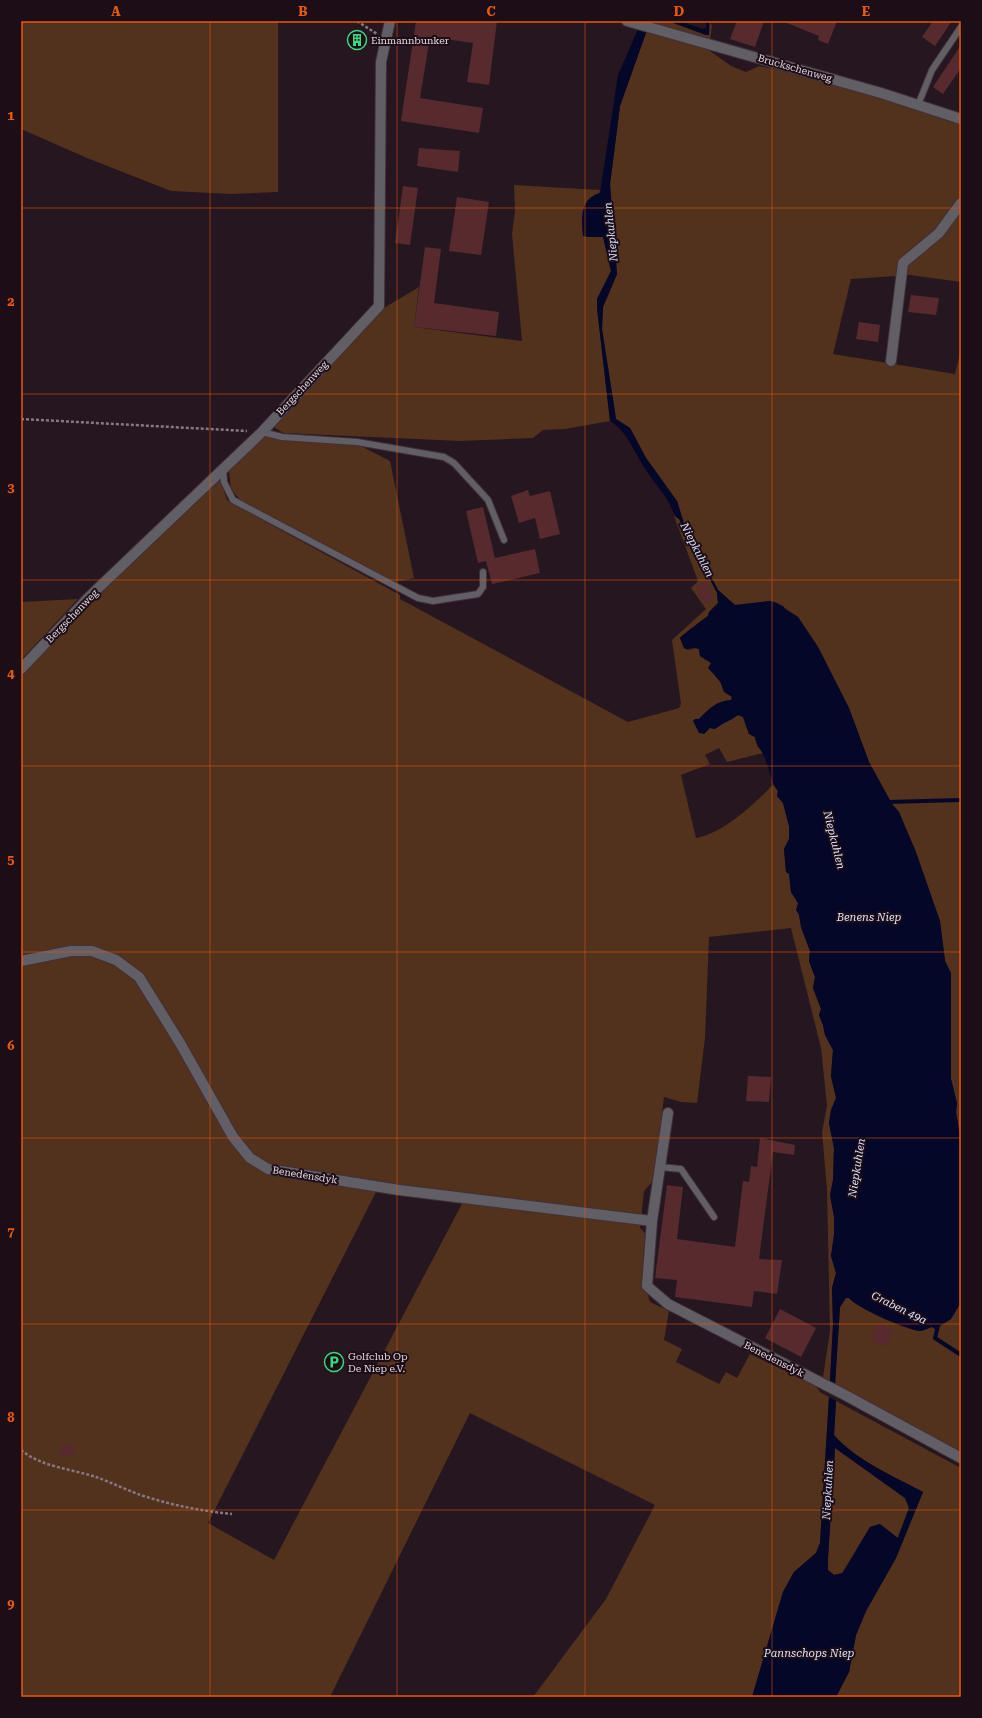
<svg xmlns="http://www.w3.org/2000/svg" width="982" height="1718" viewBox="0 0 982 1718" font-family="'Roboto Serif',serif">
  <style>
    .green { fill: #52311d; fill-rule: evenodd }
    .water { fill: #050728; fill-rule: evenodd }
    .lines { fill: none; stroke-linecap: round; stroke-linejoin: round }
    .stream { stroke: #050728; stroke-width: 4 }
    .building { fill: #572a2e }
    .lane-casing { stroke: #41313b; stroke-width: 8 }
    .street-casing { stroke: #41313b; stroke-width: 12 }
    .path { stroke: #867881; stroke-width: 2.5; stroke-dasharray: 3 2; stroke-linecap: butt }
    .lane { stroke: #625e66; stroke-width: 6 }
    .street { stroke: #625e66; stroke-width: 10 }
    .grid { fill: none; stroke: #e8590c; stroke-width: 1; stroke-opacity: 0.55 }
    .labels { text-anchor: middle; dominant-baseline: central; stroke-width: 4; stroke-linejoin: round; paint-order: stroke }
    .poi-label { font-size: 10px; fill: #e5d9e0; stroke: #1c0d17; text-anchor: start }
    .street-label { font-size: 10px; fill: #e5d9e0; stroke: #1c0d17 }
    .water-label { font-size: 11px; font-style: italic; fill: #dae2fd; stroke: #1c0d17 }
    .neatline { fill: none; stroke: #e8590c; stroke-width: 1.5 }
    .grid-label { font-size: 13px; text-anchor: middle; font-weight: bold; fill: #e8590c }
  </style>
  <rect width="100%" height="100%" fill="#261620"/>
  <path class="green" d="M21,21H278V192L231,194L171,191L87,158L21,129Z
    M649,21H668L706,35H709L710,21L712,26L710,40L647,23Z
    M647,30L706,48L731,66L746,72L759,66L817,78L961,121V197L897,276L851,279L833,354L955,374L961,349V1142L956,1112L957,1103L951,1079V973L945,961L940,921L899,812L892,804L869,762L849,708L818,647L798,617L776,602L770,601L735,605L718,590L686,530L677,501L646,458L630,428L616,419L602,329L603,307L617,274L610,184L620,106Z
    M514,185L600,190L588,237H603L611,271L597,299V308L610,421L565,429L543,430L533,438L460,441L283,433L274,427L384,308L419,287L414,327L522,341L512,234L515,211Z
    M961,210V282L903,274L905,266C930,248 943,235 961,210Z
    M265,436L361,446L390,461L414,578L395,582L240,500L231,489L229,471Z
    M220,479L227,500L244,510L400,595V599L628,722L679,708L681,704L672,640L706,609L691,588L698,581L674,516L679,519L717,592L718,603L709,612L708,616C705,618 681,636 680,638L683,647L688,650L695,648L699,649L700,656L711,663C713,679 723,683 732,697L731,700C716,701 709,709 699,719H695L710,728L715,729C722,723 730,721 738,715L743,717L749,734L755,737L757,746L763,753L727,762L719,748L705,755L710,764L681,775L696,838C723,834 754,804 773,785L778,791L777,796L783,803L789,826V839L784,849L786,872L789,873L791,892L798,903L801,927L810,951L809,961L815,977L813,988L821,1009L819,1015L823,1025L825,1035L833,1050L831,1076L836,1098L831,1110L829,1123L834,1148L833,1180L830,1195L834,1217V1235L831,1256L836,1273L832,1288L833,1324L830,1381L823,1377L830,1331L827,1190L822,1132L827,1106L821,1048L791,928L709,937L705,1038L697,1103L681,1102L664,1097L654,1180L644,1191L640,1228L646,1234C642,1264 641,1273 650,1302L669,1311L664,1340L682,1349L676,1362L719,1384L726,1372L737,1378L750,1354L816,1386L820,1392L829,1397L820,1543L816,1553L794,1572L783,1592L752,1697H533L606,1599L655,1505L470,1413L330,1697H21V677L95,598ZM376,1192L464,1200L274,1560L208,1523Z
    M78,599L21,660V602Z
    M846,1298H849C857,1308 906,1330 920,1331C923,1331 928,1328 932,1327L935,1329L951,1319L961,1302V1452L835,1384L840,1307Z
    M836,1401L961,1468V1697H836L849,1672L856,1635L866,1611L896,1558L923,1492C893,1476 858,1461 834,1436Z
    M835,1448L905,1498L909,1508L897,1539L880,1524L870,1527L842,1573L834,1575L828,1570V1558Z"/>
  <path class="water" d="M668,21H679L703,29L706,28V21H709V35H706Z
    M638,29L647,30L620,106L610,184L617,274L603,307L602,329L616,419L630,428L646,458L677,501L686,530L718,590L735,605L770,601L783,606L786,610L798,617L818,647L849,708L869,762L892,804L899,812L916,852L940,921L945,961L951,973V1079L957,1103L956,1112L961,1142V1302L951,1319L935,1329L932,1327C928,1328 923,1331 920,1331C906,1329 857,1308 849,1298H846L840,1307L835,1384L830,1381L833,1324L832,1288L836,1273L831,1256L834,1235V1217L830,1195L833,1180L834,1148L829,1123L831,1110L836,1098L831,1076L833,1050L825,1035L823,1025L819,1015L821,1009L813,988L815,977L809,961L810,951L801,927L799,915L796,910L798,903L791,892L789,874L786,872L784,849L789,839V826L783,803L777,796L778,791C770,780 769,766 763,754C760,748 756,744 755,737L749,734L743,717L738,715C730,721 722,723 715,729L710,728L704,734L699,733L693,721L695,719H699C709,709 716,701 731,700L732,697L724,692L720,681L708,668L711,663L700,656L699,649L695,648L685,649L680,638C681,636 705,618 708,616L709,612L718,603L717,593L679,519C672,514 672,507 668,501C661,490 653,481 646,470C634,453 629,433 610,421L597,308V299L611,271L603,237H588L583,236C581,219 580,198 600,193L618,75Z
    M829,1397L836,1401L834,1435C857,1461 893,1476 923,1492L896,1558L866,1611L856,1635L849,1672L836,1697H752L783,1592L794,1572L816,1553L820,1543ZM835,1448L905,1498L909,1508L898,1538L880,1524L870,1527L843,1573L834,1575L828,1570V1558Z"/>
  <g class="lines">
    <path class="stream" d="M887,802L961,800
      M935,1325L938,1326L935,1338L961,1355"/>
  </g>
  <path class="building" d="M416,21H497L489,85L467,82L473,43L430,37L420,98L483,108L479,133L401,121Z
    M737,21H764L755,47L730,39Z
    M782,21H837L828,44L818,40L819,36Z
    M933,21H952L935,46L922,37Z
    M961,45V68L943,94L933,87Z
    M419,148L460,151L458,172L417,166Z
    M403,186L418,188L410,245L395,243Z
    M457,197L489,202L481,255L449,251Z
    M425,247L441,249L434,303L499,312L496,336L414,327Z
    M911,295L939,298L936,315L908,312Z
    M859,322L880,325L878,342L856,339Z
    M528,490L530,496L550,491L560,534L540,539L535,518L519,523L511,496Z
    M483,507L495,558L535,549L540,573L492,584L486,561L478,563L466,511Z
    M708,581L714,600L703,604L696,585Z
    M748,1076L771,1077L769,1102L746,1101Z
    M760,1138L795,1145L794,1155L773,1152L759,1259L782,1260L777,1294L754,1291L752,1307L675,1297L677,1280L655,1278L667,1185L683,1187L677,1239L735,1247L743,1181L749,1182L751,1166L757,1167Z
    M780,1309L816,1328L801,1357L765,1338Z
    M878,1323L894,1330L886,1347L871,1340Z
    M61,1444L75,1445L74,1457L60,1456Z"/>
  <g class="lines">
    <g class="lane-casing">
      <path id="lane" d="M918,105L932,70L961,27
        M262,432L282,437L357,442L444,457L454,463L488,500L504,540
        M223,469L224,482L233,500L418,598L433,601L478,594L483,587V572
        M660,1167L681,1169L714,1217"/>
    </g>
    <g class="street-casing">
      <path id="street" d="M627,21L881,93L961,119
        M891,361L903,263L939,233L961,203
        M21,669L90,596L262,432L379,306L381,62L390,21
        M21,961L71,951H92L116,960L139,977L180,1043L233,1137L250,1158L268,1169L399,1190L652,1221L647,1286L668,1304L845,1395L961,1458
        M652,1221L668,1113"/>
    </g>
    <path class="path" d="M357,21L377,34
      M21,419L247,431
      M21,1450C41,1467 72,1469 96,1477C113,1483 130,1492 147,1497C175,1506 203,1511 232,1514"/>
    <use href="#lane" class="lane"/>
    <use href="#street" class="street"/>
  </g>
  <path class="grid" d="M210,21V1697M397,21V1697M585,21V1697M772,21V1697M21,208H961M21,394H961M21,580H961M21,766H961M21,952H961M21,1138H961M21,1324H961M21,1510H961"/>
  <defs>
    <g id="building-ring" transform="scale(1)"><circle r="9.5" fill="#1c0d17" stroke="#38d87f" stroke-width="1.5"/><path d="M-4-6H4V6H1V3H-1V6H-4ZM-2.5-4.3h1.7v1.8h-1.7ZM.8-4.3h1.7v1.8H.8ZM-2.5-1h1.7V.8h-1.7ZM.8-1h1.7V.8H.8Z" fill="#38d87f"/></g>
    <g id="parking-ring" transform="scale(1)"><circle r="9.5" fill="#1c0d17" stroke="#38d87f" stroke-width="1.5"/><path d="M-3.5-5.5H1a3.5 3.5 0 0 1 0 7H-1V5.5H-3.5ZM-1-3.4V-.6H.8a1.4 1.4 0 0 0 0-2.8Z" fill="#38d87f"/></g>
  </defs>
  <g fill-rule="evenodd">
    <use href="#building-ring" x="357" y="40"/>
    <use href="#parking-ring" x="334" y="1362"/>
  </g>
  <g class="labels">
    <g class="poi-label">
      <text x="371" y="40">Einmannbunker</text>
      <text x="348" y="1356">Golfclub Op<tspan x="348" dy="12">De Niep e.V.</tspan></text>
    </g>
    <g class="street-label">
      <text transform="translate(795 68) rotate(16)">Bruckschenweg</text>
      <text transform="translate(302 388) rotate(-47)">Bergschenweg</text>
      <text transform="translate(72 616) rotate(-46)">Bergschenweg</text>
      <text transform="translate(305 1175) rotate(9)">Benedensdyk</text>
      <text transform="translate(774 1359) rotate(27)">Benedensdyk</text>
    </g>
    <g class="water-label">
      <text transform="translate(611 232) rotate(-96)">Niepkuhlen</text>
      <text transform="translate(697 550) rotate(63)">Niepkuhlen</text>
      <text transform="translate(834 840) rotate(76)">Niepkuhlen</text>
      <text x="869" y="917">Benens Niep</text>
      <text transform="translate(857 1168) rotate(-81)">Niepkuhlen</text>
      <text transform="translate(899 1308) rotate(26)">Graben 49a</text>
      <text transform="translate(828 1490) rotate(-87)">Niepkuhlen</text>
      <text x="809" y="1653">Pannschops Niep</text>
    </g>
  </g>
  <rect width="982" height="1718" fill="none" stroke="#1c0d17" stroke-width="44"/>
  <rect x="22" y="22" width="938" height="1674" class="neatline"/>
  <g class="grid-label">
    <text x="116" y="16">A</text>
    <text x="303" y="16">B</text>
    <text x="491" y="16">C</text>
    <text x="679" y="16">D</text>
    <text x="866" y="16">E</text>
    <text x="11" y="120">1</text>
    <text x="11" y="306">2</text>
    <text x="11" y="492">3</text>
    <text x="11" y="678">4</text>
    <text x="11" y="864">5</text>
    <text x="11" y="1050">6</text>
    <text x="11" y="1236">7</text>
    <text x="11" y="1422">8</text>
    <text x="11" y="1608">9</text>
  </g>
</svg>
